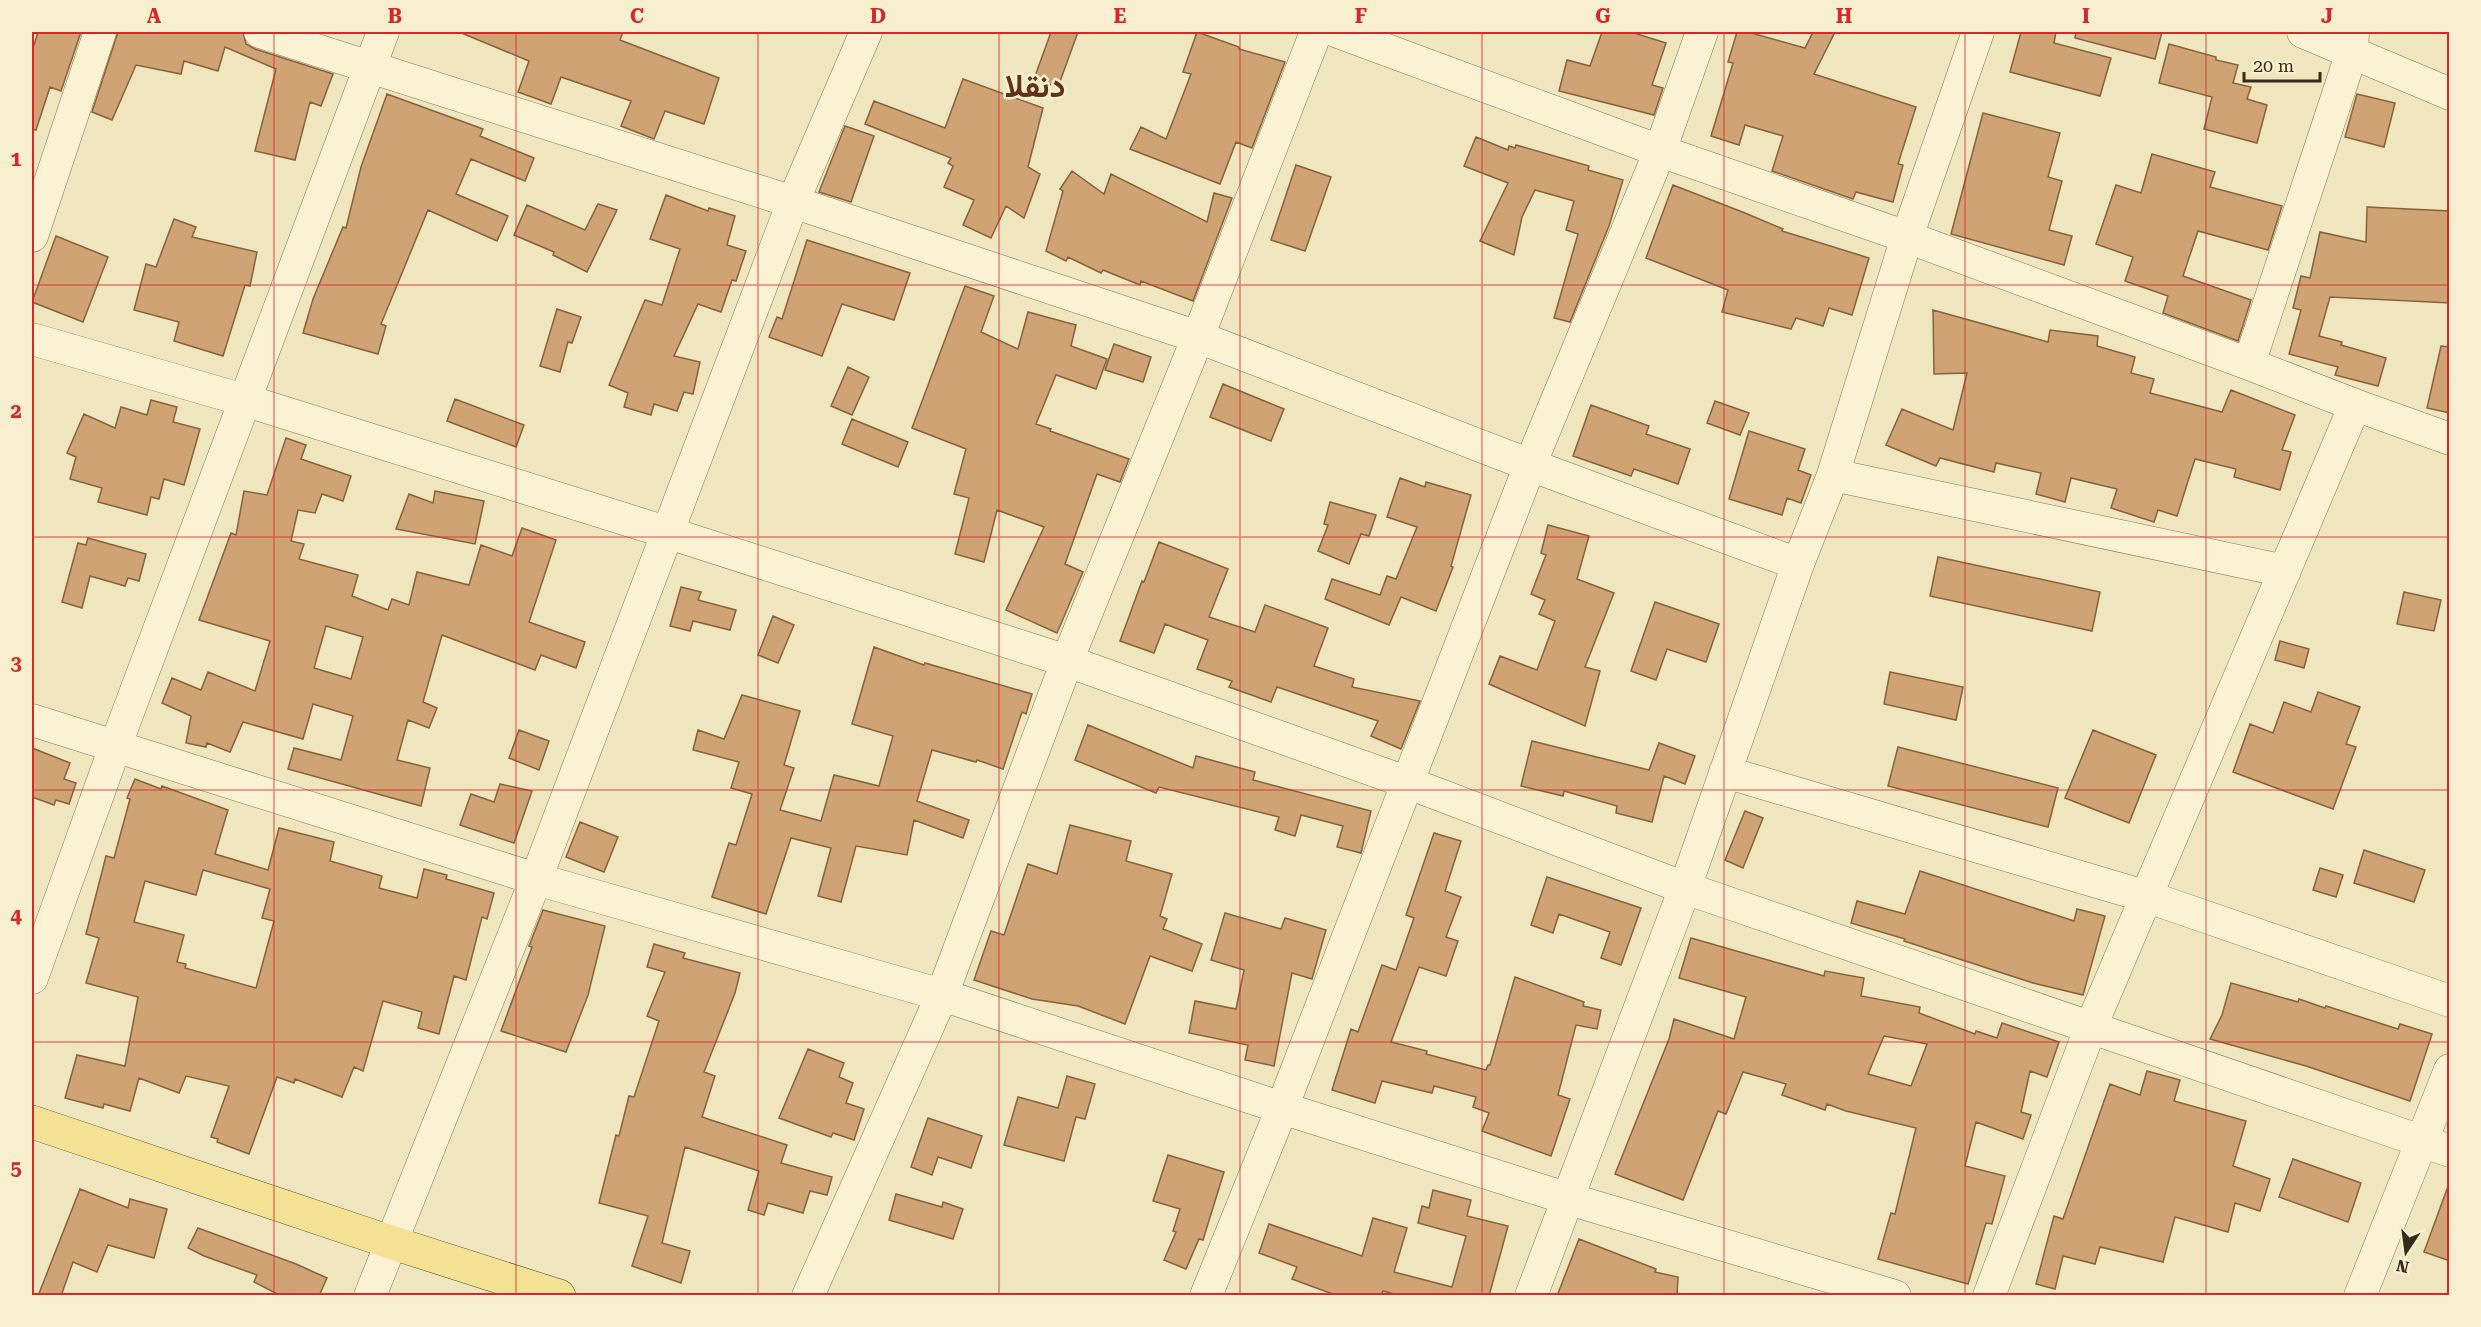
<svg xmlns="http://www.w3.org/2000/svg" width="2481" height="1327" viewBox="0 0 2481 1327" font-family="'Roboto Serif',Vazirmatn,serif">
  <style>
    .building { fill: #cfa373; stroke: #89623b; stroke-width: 1.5; fill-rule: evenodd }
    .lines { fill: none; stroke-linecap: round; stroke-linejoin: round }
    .minor-casing { stroke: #897656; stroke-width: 33 }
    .major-casing { stroke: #56442b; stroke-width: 34 }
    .minor { stroke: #faf2d2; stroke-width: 32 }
    .major { stroke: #f5e194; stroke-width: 33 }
    .grid { fill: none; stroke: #d62828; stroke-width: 1.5; stroke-opacity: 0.55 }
    .labels { text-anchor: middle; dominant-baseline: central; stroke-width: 5; stroke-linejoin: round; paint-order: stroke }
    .town-label { font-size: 32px; font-weight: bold; fill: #663119; stroke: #f7efce }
    .neatline { fill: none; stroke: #d62828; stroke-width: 2 }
    .grid-label { font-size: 20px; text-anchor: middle; font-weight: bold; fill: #d62828 }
  </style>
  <rect width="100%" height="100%" fill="#efe6bf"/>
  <path class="building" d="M38,32H81L61,91L50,87L36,130L32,129V51Z
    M118,32H243L246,44L255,49L333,74L321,106L310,102L295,160L255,151L276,69L225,47L218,71L184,61L181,74L136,65L112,120L92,112Z
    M459,32H623L620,40L719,78L704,124L665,111L654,139L621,126L631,101L561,77L551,104L518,92L529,61Z
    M1051,32H1078L1058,87L1034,79Z
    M1197,32L1239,47V49L1285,62L1252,148L1236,142L1220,184L1130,149L1141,127L1166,139L1191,74L1183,72Z
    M1602,32H1631L1666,43L1652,85L1663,88L1654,115L1559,91L1567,60L1590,66Z
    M1737,32H1748L1805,48L1813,32H1835L1814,74L1916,107L1898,164L1903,165L1893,202L1856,192L1853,199L1772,171L1783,136L1745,125L1739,145L1711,136L1733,63L1728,62Z
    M2021,32H2056L2054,43L2111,58L2100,96L2010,72Z
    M2076,32H2162L2155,59L2075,38Z
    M2169,44L2216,57V60L2238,65L2233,83L2251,87L2247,99L2267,105L2257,143L2204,129L2212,97L2159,83Z
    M963,79L1043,108L1028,167L1040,174L1024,218L1006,206L991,238L963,225L974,200L944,187L953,166L948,163L951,158L865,124L874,101L945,128Z
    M387,94L483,129L480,136L534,158L525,181L471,159L456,194L508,216L497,241L428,210L381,324L386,326L378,354L303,333L313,299L343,227L346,228L361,167Z
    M2357,94L2395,103L2384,147L2345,137Z
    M1983,113L2060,133L2048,177L2062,181L2049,230L2072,236L2064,265L1951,234Z
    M845,126L874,136L851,202L819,192Z
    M1476,137L1508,150L1509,146L1515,148L1516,145L1589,166L1588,170L1623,180L1609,226L1570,322L1554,318L1578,234L1566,230L1574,201L1535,190L1522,217L1514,255L1480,241L1508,183L1464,166Z
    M2152,154L2215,172L2210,187L2282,206L2268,250L2198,231L2183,276L2251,300L2238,341L2163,313L2168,296L2125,281L2133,257L2096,244L2116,185L2141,193Z
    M1296,165L1331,177L1305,251L1271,240Z
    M1072,171L1104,194L1111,174L1207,222L1214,193L1232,198L1193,301L1141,281L1140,285L1103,270L1101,273L1068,257L1066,261L1046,251L1063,191L1060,189Z
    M1673,185L1745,213L1783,229L1782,231L1869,258L1852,315L1829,308L1823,326L1796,318L1791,329L1722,312L1728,290L1646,258Z
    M666,195L708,211L709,208L735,216L727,245L746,251L736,281L732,280L721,312L698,304L674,356L700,362L693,394L684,392L677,411L654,404L651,415L624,407L628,393L609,385L645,300L662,305L680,249L650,239Z
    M598,204L617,210L587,272L553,255L554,252L514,235L527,205L585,230Z
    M2367,207L2450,211V303L2330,297L2319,336L2342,342L2341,345L2386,358L2378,386L2335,375L2338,367L2289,354L2301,310L2293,308L2301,276L2310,278L2320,232L2366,242Z
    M174,219L196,227L192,237L257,252L250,286L245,285L223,356L174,341L179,322L134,310L146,264L156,267Z
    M56,236L108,257L83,322L32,302Z
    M807,240L910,273L894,320L842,304L822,356L769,337L777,317L782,319Z
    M965,286L994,296L981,332L1018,349L1028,312L1076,325L1071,346L1107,359L1096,389L1056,375L1036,424L1051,429L1050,431L1129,459L1120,482L1097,474L1065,564L1083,572L1057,633L1006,610L1044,527L997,510L984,562L955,554L969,498L954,494L966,449L912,428Z
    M557,309L581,317L572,343L568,342L560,372L540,366Z
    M1933,310L2048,342L2050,330L2098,336L2097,346L2135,357L2131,373L2154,379L2150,393L2222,412L2231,390L2295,415L2282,450L2291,452L2280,490L2234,477L2236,469L2195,459L2177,516L2158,510L2154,522L2111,508L2117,489L2071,478L2065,502L2036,494L2041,473L1996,463L1994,472L1940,458L1936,466L1886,445L1902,409L1953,430L1967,373L1934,374Z
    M1114,344L1151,357L1143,382L1105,370Z
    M2441,346L2450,347V413L2427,408Z
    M848,367L869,377L852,415L831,406Z
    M1223,384L1284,409L1271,441L1210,417Z
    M455,399L524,425L516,447L447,421Z
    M151,400L177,407L173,422L200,429L184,485L164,479L159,499L151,497L147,515L98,502L102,488L70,479L76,457L67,453L84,414L115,428L121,407L147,415Z
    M1715,401L1749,413L1740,435L1707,423Z
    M1591,405L1649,426L1646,434L1690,449L1678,484L1634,469L1631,476L1573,456Z
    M852,419L908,442L898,467L842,444Z
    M1749,431L1805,449L1798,470L1811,475L1801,503L1787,498L1782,515L1729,499Z
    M286,438L306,445L301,459L351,476L343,501L322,494L315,513L298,510L291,541L304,544L299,559L358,575L352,596L388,610L392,599L409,605L417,572L469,585L481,545L512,556L522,528L556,540L529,622L585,642L576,668L541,655L535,670L442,635L423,702L437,708L429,728L408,720L397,760L430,768L421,806L288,769L294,748L341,760L353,716L313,704L303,739L243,722L230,752L207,743L206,747L186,743L191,716L162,703L172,678L201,690L208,672L255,691L270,641L199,620L231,533L236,535L244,491L267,495ZM326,626L363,637L351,679L314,668Z
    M1400,478L1425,487L1426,482L1471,495L1451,566L1453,567L1436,611L1401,597L1389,625L1325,599L1332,579L1380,595L1387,576L1396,579L1417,527L1387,517Z
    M435,491L484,501L475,544L396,529L409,494L433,503Z
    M1330,502L1376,515L1369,536L1361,534L1349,564L1318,551L1328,525L1324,524Z
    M1548,525L1589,536L1577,579L1614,593L1585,667L1600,671L1585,726L1489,684L1500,656L1537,670L1555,621L1539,614L1545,600L1531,594L1546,555L1541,553Z
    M88,538L146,554L139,581L128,578L125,586L90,576L82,608L62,602L78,543L86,545Z
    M1159,542L1228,569L1209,617L1255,632L1265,605L1328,628L1314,666L1354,679L1352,687L1420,701L1401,749L1371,736L1378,721L1277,687L1271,702L1229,687L1232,681L1197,669L1208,640L1165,624L1154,653L1120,641L1142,581L1144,582Z
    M1938,557L2100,592L2092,631L1930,596Z
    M681,587L701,592L698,600L736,610L730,630L693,621L690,631L670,626Z
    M2404,592L2441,600L2434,631L2397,624Z
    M1655,602L1719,624L1706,662L1667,649L1656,680L1631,671Z
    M773,616L794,625L778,663L758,655Z
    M2280,641L2309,649L2304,668L2275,660Z
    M874,647L924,665L925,663L1032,694L1026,714L1022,712L1003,769L977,760L976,762L932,750L917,801L969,820L963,838L914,820L907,855L856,846L841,902L818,896L831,848L791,838L766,914L712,897L729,843L736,845L752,794L731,788L739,762L693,750L698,730L724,739L742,695L800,711L784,765L794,768L780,810L821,821L834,775L879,786L893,736L852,724Z
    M1890,672L1963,687L1956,720L1884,704Z
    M2318,692L2360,707L2346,744L2356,747L2333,809L2233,772L2250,724L2273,733L2284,702L2311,712Z
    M1088,725L1193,768L1196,756L1255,772L1253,780L1371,811L1361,853L1337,847L1343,826L1301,815L1295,836L1275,830L1279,817L1159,787L1156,793L1075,760Z
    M519,730L549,741L539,770L509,758Z
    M2093,730L2156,755L2129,823L2065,798Z
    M1532,741L1649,770L1659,743L1695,756L1685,784L1664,776L1652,822L1616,813L1617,806L1564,791L1563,796L1521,786Z
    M1898,747L2058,788L2048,827L1888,786Z
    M32,748L70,763L64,779L76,783L69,804L56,800L54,805L32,797Z
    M135,779L161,789L162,786L228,810L215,854L268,870L279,828L334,842L330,861L382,876L379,888L417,898L424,869L447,875L446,879L494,893L487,919L482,917L466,980L454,976L439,1034L418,1028L422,1012L383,1001L363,1071L354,1067L342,1097L295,1079L294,1083L277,1077L249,1154L217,1142L218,1139L211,1137L229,1086L186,1076L179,1093L139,1078L130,1111L104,1104L103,1108L65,1098L77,1055L125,1066L138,997L86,983L99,938L86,934L106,856L114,858L130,799L127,798ZM203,870L270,889L262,918L274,921L256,988L185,968L186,964L177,962L184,935L134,922L145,881L196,895Z
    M500,784L532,791L514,843L460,825L471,794L494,802Z
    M1745,811L1763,818L1743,868L1725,860Z
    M580,822L618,837L604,872L566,857Z
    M1070,825L1131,841L1126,861L1172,874L1160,916L1167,919L1163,929L1202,944L1192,971L1150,956L1125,1024L1078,1006L1032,999L974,980L991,931L1004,935L1028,864L1057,874Z
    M1434,833L1461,841L1445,891L1461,897L1446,937L1458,941L1446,976L1419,967L1391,1042L1427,1051L1426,1054L1486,1070L1488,1065H1490L1515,977L1584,1002L1583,1006L1601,1010L1597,1029L1576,1025L1558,1095L1570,1099L1551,1156L1482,1131L1489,1113L1473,1107L1476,1097L1434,1086L1432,1093L1382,1081L1375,1103L1332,1090L1351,1029L1358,1032L1382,965L1396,970L1414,918L1406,915Z
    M2364,850L2425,870L2414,902L2354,883Z
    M2320,868L2343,875L2336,897L2313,890Z
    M1920,871L2074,921L2077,909L2105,916L2083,995L2033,983L1904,941L1905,939L1851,923L1857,901L1905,914Z
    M1547,877L1641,908L1621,965L1601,958L1610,932L1559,914L1553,933L1531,925Z
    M543,910L605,926L588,995L566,1052L501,1031L532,947L529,946Z
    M1225,913L1281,929L1285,918L1326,930L1312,979L1292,973L1274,1066L1245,1060L1248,1045L1189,1033L1195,1001L1236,1009L1244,970L1211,960Z
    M1691,938L1824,976L1825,971L1864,978L1861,996L1920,1007L1919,1013L1975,1034L1976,1031L1997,1038L2002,1023L2059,1042L2047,1077L2030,1071L2021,1112L2031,1115L2023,1139L1976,1122L1965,1166L2005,1176L1992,1224L1986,1223L1968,1284L1878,1259L1891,1213L1895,1214L1916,1128L1846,1111L1827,1104L1825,1110L1782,1095L1786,1084L1743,1072L1726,1114L1718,1111L1683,1200L1615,1174L1669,1039L1674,1019L1734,1039L1746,997L1679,978ZM1884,1036L1927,1044L1911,1086L1868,1074Z
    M654,944L685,953L683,958L740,973L735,993L704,1072L715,1076L702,1117L787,1145L781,1163L832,1177L827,1195L810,1191L803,1213L768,1203L764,1215L748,1210L759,1171L685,1147L662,1243L690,1251L681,1283L632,1266L648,1216L599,1203L616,1135L619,1136L629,1096L634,1097L659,1021L647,1016L665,972L647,967Z
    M2231,983L2298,1002L2299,999L2325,1008L2326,1006L2398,1029L2400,1024L2432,1034L2410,1101L2306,1066L2210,1039L2222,1015Z
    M808,1049L844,1063L839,1077L853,1083L846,1103L864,1109L854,1140L833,1133L831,1137L779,1118Z
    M2147,1071L2180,1080L2174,1101L2246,1121L2233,1166L2270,1179L2260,1211L2235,1203L2228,1232L2175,1217L2163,1262L2100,1247L2095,1264L2063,1256L2055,1289L2036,1284L2054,1216L2063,1219L2110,1084L2140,1095Z
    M1067,1076L1095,1084L1085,1119L1076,1117L1064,1161L1004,1145L1018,1097L1058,1108Z
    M928,1118L982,1136L971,1168L938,1157L932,1175L911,1167Z
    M1168,1155L1224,1172L1203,1240L1199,1239L1186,1269L1164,1260L1176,1232L1173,1231L1180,1209L1153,1201Z
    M2293,1159L2361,1183L2348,1222L2279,1197Z
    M80,1189L128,1208L130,1199L167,1209L154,1258L108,1245L97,1272L73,1262L61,1296H38Z
    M2447,1189H2450V1261L2424,1252Z
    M1433,1190L1471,1200L1467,1216L1508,1226L1489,1296H1401L1383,1291L1381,1296H1338L1292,1279L1297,1267L1259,1253L1269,1224L1362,1256L1373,1218L1407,1228L1394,1272L1452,1287L1466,1236L1418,1223L1422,1206L1429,1208Z
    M896,1194L942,1207L943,1202L963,1209L953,1239L889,1220Z
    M198,1228L296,1264L327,1278L319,1296H281L254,1282L257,1275L204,1256L188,1248Z
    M1579,1239L1656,1269L1655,1272L1678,1277L1677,1296H1557Z"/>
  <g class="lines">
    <g class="minor-casing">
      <path id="minor" d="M260,32L793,202L1198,337L1530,465L1798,564
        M1338,32L1660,151L1907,237L2249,364L2355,405L2450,439
        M1978,32L1907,237L1833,475L1798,564L1685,888L2450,1151
        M2303,32L2450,94
        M32,236L100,32
        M32,339L244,400L669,533L1067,661L1406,782L1685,888L1531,1296
        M2249,364L2352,52L2353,32
        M1833,475L2285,571
        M32,720L536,879L942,995L1282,1108L1569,1199L1895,1296
        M1725,772L2148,897L2450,1001
        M32,978L115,747L383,32
        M370,1296L536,879L793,202L866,32
        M808,1296L942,995L1067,661L1198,337L1316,32
        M1206,1296L1282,1108L1530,465L1660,151L1702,32
        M1989,1296L2090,1029L2355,405
        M2360,1296L2450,1070"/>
    </g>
    <g class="major-casing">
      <path id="major" d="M32,1122L390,1242L559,1296"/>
    </g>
    <use href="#minor" class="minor"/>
    <use href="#major" class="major"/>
  </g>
  <path class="grid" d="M274,32V1296M516,32V1296M758,32V1296M999,32V1296M1240,32V1296M1482,32V1296M1724,32V1296M1965,32V1296M2206,32V1296M32,285H2450M32,537H2450M32,790H2450M32,1042H2450"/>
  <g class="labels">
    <g class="town-label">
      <text x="1035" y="86">دنقلا</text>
    </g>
  </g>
  <rect width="2481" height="1327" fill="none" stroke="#f7efce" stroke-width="66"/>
  <g transform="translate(2406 1252) rotate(193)" stroke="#f7efce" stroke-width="4.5" paint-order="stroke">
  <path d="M0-4.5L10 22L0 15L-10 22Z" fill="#372c1c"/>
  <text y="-9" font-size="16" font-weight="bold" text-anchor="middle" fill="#372c1c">N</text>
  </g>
  <path d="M2244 72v9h76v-9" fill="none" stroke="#372c1c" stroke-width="3"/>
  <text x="2253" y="72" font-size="18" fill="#372c1c" stroke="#f7efce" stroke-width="4.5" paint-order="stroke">20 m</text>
  <rect x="33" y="33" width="2415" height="1261" class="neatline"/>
  <g class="grid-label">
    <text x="154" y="23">A</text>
    <text x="395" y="23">B</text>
    <text x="637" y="23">C</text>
    <text x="878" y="23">D</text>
    <text x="1120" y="23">E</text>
    <text x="1361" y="23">F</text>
    <text x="1603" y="23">G</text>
    <text x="1844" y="23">H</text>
    <text x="2086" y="23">I</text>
    <text x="2327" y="23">J</text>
    <text x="16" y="166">1</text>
    <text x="16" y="418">2</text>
    <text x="16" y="670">3</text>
    <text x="16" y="923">4</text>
    <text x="16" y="1175">5</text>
  </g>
</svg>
